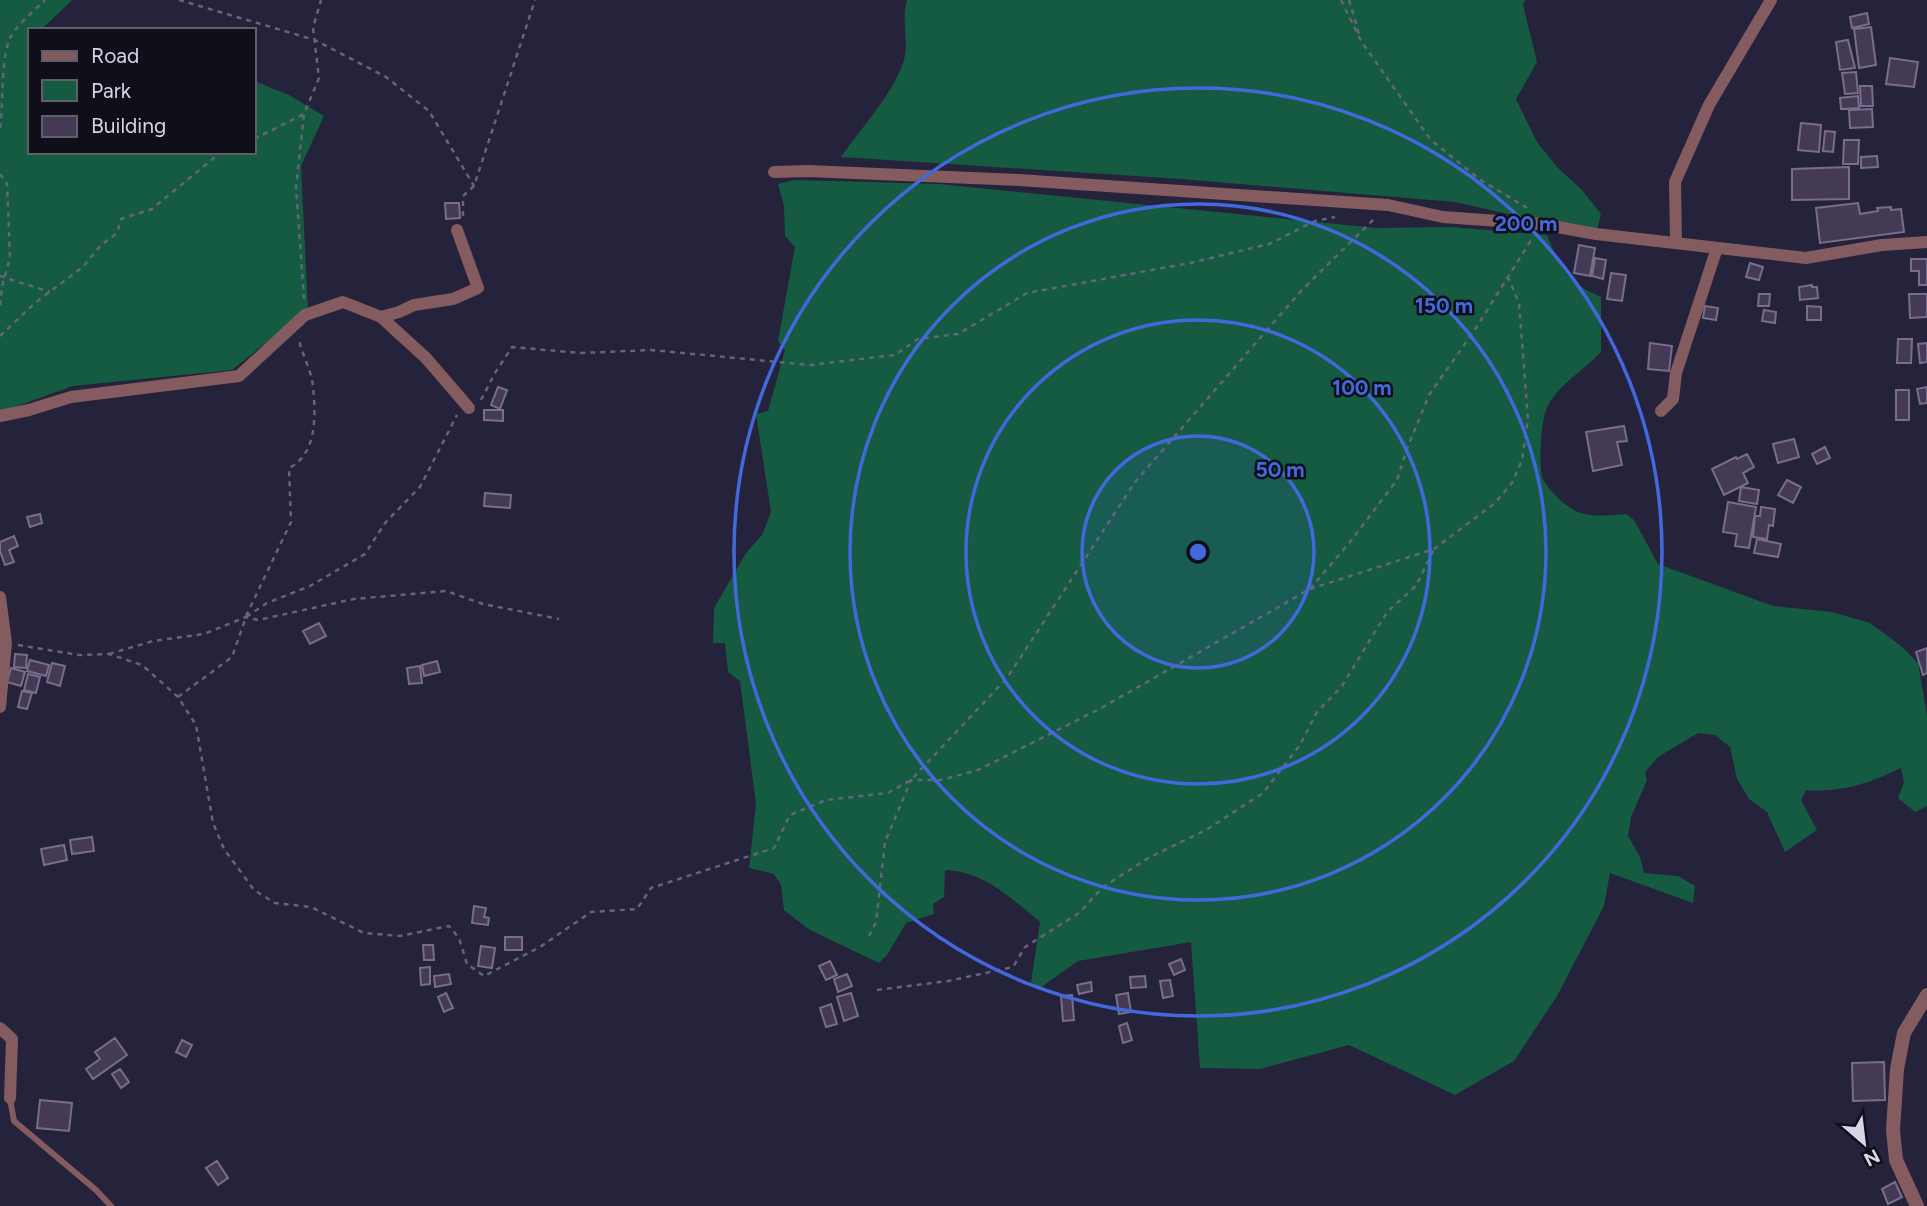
<svg xmlns="http://www.w3.org/2000/svg" width="1927" height="1206" viewBox="0 0 1927 1206" font-family="Figtree,sans-serif">
  <style>
    .green { fill: #145b41 }
    .building { fill: #453a55; stroke: #786d8a; stroke-width: 2 }
    .lines { fill: none; stroke-linecap: round; stroke-linejoin: round }
    .path { stroke: #66647a; stroke-width: 2.5; stroke-dasharray: 5 5; stroke-linecap: butt }
    .service { stroke: #845b5e; stroke-width: 6 }
    .minor { stroke: #845b5e; stroke-width: 12 }
    .tertiary { stroke: #845b5e; stroke-width: 14 }
    .ring { fill: none; stroke: #4269db; stroke-width: 3.5 }
    .centre { fill: #4269db; stroke: #0f0e19; stroke-width: 3.5 }
    .ring-label { font-size: 21px; text-anchor: middle; font-weight: bold; fill: #4269db; stroke: #0f0e19; stroke-width: 5; stroke-linejoin: round; paint-order: stroke }
  </style>
  <rect width="100%" height="100%" fill="#25223c"/>
  <path class="green" d="M0,0H72L41,30H30V152H254V81L289,95L324,116L301,166L308,309L232,370L73,386L0,412Z
    M907,0H1525L1523,5L1537,62L1516,99L1537,142L1558,168L1581,189L1601,214L1596,234L1455,202L1181,179L841,157C861,128 894,93 904,60C909,42 901,20 907,0Z
    M795,180L939,184L1376,228L1452,227L1547,235C1560,267 1567,283 1601,297V352C1584,370 1555,387 1546,410C1541,423 1538,466 1543,479C1549,491 1566,507 1578,512C1594,518 1609,515 1626,514L1634,520L1658,564L1773,606L1832,612L1870,623L1900,645L1918,663L1927,715V806L1915,812L1898,798L1904,782L1901,768C1870,783 1841,793 1806,790L1801,800L1817,830L1785,852L1767,812L1749,799L1737,779L1730,747L1715,735L1698,733L1658,757L1645,772L1647,780L1631,817L1628,836L1640,857L1644,873L1678,876L1695,886L1693,903L1610,873L1604,906L1557,996L1514,1061L1455,1095L1349,1045L1260,1069L1200,1068L1191,942L1078,961L1040,988L1031,982L1040,922C1012,899 984,871 945,870L944,897L933,904L934,914L906,923L887,955L879,963L810,930L784,910L781,885L774,874L749,868L756,804L740,681L728,672L725,643H713L714,608L746,553L762,535L771,512L756,414L768,411L785,350L778,341L795,247L785,236L784,206L778,184Z"/>
  <path class="building" d="M1867,13L1869,24L1852,28L1850,17Z
    M1871,27L1876,65L1859,68L1854,29Z
    M1848,40L1855,68L1840,70L1836,42Z
    M1890,58L1918,62L1914,87L1886,84Z
    M1856,72L1858,93L1845,94L1842,73Z
    M1860,86H1872L1873,106H1861Z
    M1858,96L1859,108L1841,109L1840,98Z
    M1872,109L1873,127L1850,128L1849,110Z
    M1801,123L1821,125L1819,152L1798,150Z
    M1825,131L1835,132L1833,152L1823,151Z
    M1844,140H1859L1858,164H1843Z
    M1877,156L1878,167L1861,168V157Z
    M1849,167V199L1792,200V169Z
    M445,203H459L460,218L446,219Z
    M1858,203L1860,214L1878,211L1877,208L1891,207V210L1901,209L1904,232L1820,243L1816,208Z
    M1579,245L1595,248L1590,276L1574,273Z
    M1595,258L1606,260L1603,279L1592,276Z
    M1911,259H1927V285H1919V271H1911Z
    M1750,263L1763,267L1759,280L1746,277Z
    M1611,273L1626,275L1622,301L1607,299Z
    M1812,285V287H1817L1818,298L1800,300L1799,287Z
    M1759,294H1770L1769,306H1758Z
    M1909,294H1927V317L1910,318Z
    M1705,306L1718,308L1716,320L1703,318Z
    M1807,306L1821,307V320H1807Z
    M1764,310L1776,312L1775,323L1762,321Z
    M1898,339H1912L1911,363H1897Z
    M1650,343L1672,346L1669,371L1648,369Z
    M1927,343V362L1920,363L1918,344Z
    M498,387L507,390L500,409L491,405Z
    M1927,387V403L1920,404L1917,389Z
    M1896,390H1909V420H1896Z
    M484,410H503V421L484,420Z
    M1624,426L1627,441L1617,442L1622,465L1593,471L1586,432Z
    M1794,439L1799,457L1778,463L1773,444Z
    M1825,447L1830,458L1817,464L1812,454Z
    M1747,454L1754,467L1743,473L1748,483L1724,495L1712,469L1736,457L1737,459Z
    M1787,480L1801,487L1793,503L1778,495Z
    M1741,487L1759,490L1757,504L1739,501Z
    M485,493L511,495L510,508L484,506Z
    M1728,502L1756,507L1749,548L1735,546L1737,534L1723,532Z
    M1761,507L1775,509L1773,526L1769,525L1767,539L1753,537L1755,516H1760Z
    M40,514L42,523L30,527L27,517Z
    M14,536L18,546L9,550L14,562L5,565L0,551V542Z
    M1757,539L1781,544L1778,557L1754,553Z
    M319,623L326,636L310,644L303,631Z
    M1927,648V673L1923,675L1916,652Z
    M15,654L27,655L26,668L14,667Z
    M30,660L49,665L46,676L27,671Z
    M437,661L440,672L424,676L422,665Z
    M52,663L65,666L60,686L47,682Z
    M420,666L422,683L409,684L407,668Z
    M11,668L25,672L21,686L7,682Z
    M28,674L40,677L36,693L24,690Z
    M22,691L32,693L27,709L18,707Z
    M92,837L94,851L72,854L70,840Z
    M64,845L67,860L44,865L41,849Z
    M474,906L486,908L484,917L489,918L488,925L472,923Z
    M505,937H522V950H505Z
    M423,945H433L434,960H424Z
    M481,946L495,948L492,968L478,966Z
    M1181,959L1185,970L1174,975L1169,964Z
    M830,961L837,975L826,980L819,966Z
    M430,967V984L421,985L420,968Z
    M449,974L451,984L435,987L434,976Z
    M847,974L852,986L838,992L834,979Z
    M1145,976L1146,987L1131,988L1130,977Z
    M1170,980L1173,996L1163,998L1160,981Z
    M1091,982L1092,991L1079,994L1077,985Z
    M446,993L453,1008L444,1012L438,997Z
    M851,993L858,1016L844,1021L837,997Z
    M1128,993L1131,1012L1119,1014L1116,995Z
    M1072,995L1074,1020L1063,1021L1061,996Z
    M831,1004L837,1024L826,1027L820,1008Z
    M1127,1023L1132,1040L1123,1043L1119,1026Z
    M115,1038L127,1055L93,1079L86,1069L100,1059L95,1052Z
    M182,1040L192,1045L186,1057L176,1052Z
    M1884,1062L1885,1100L1853,1101L1852,1063Z
    M120,1069L129,1082L121,1088L112,1074Z
    M40,1100L72,1103L69,1131L37,1128Z
    M217,1161L228,1178L218,1185L206,1168Z
    M1895,1182L1902,1197L1888,1204L1882,1189Z"/>
  <g class="lines">
    <path class="path" d="M179,0L315,40L386,77L429,111L474,186
      M1341,0L1361,41L1430,139L1479,179L1529,209
      M1349,0L1359,34
      M0,128C4,100 0,59 11,36C19,23 34,11 45,0
      M254,139L304,114
      M0,174L7,184L10,257L2,287L0,307
      M463,216V196L474,186L535,0
      M0,276L50,292
      M304,299L296,187L304,114L319,78L313,28L321,0
      M0,336L35,303L83,267L101,245L117,233L121,219L152,209L221,152
      M481,400L495,373L512,347L581,353L651,350L810,365L895,355L918,339L958,334L1027,293L1190,263L1269,244L1315,221L1335,217
      M1310,589L1434,549L1495,503L1512,483L1522,460L1528,419L1519,303L1508,277
      M246,616L291,522L289,468C317,454 316,416 313,387C312,373 304,358 300,344L301,337
      M18,645L79,655L109,654L142,665L178,697L196,725L213,823L224,849L254,890L275,903L311,907L364,933L400,936L449,926L459,938L467,964L484,976L540,947L591,912L637,909L651,888L774,848L790,815L826,800L888,793L911,780L1007,678L1135,482L1301,291L1375,218
      M109,654L153,641L204,634L246,617L258,620L354,599L446,591L483,604L559,619
      M178,697L232,657L246,617L267,603L310,586L365,554L385,523L420,487L457,415
      M869,936L876,922L885,842L911,780H941L978,770L1103,707L1310,589L1350,542L1397,480L1407,449L1429,395L1476,328L1533,237
      M877,990L948,981L1013,967L1025,947L1079,913L1103,887L1150,857L1206,830L1263,793L1300,745L1317,712L1342,686L1387,612L1416,586L1434,549"/>
    <path class="service" d="M10,1099L14,1121L96,1190L111,1206"/>
    <path class="minor" d="M774,172L809,171L1019,180L1388,205L1443,217L1541,224L1596,234L1806,258L1882,245L1927,242
      M1676,243L1675,182L1709,105L1771,0
      M381,317L426,358L469,408
      M1661,411L1673,399L1676,373L1717,248
      M0,416L29,410L71,397L239,376L305,315L343,302L381,317L399,312L414,305L453,299L478,288L457,230
      M0,597L6,643L0,707
      M0,1028L12,1039L10,1098"/>
    <path class="tertiary" d="M1917,1206L1896,1160L1893,1130L1897,1069L1904,1033L1927,995"/>
  </g>
  <circle cx="1198" cy="552" r="116" fill="#4269db" fill-opacity=".12"/>
  <g class="ring">
    <circle cx="1198" cy="552" r="116"/>
    <circle cx="1198" cy="552" r="232"/>
    <circle cx="1198" cy="552" r="348"/>
    <circle cx="1198" cy="552" r="464"/>
  </g>
  <circle cx="1198" cy="552" r="10" class="centre"/>
  <g class="ring-label">
    <text x="1526" y="231">200 m</text>
    <text x="1444" y="313">150 m</text>
    <text x="1362" y="395">100 m</text>
    <text x="1280" y="477">50 m</text>
  </g>
  <rect x="28" y="28" width="228" height="126" fill="#0f0e19" stroke="#5f5e6b" stroke-width="2"/>
  <rect x="42" y="51" width="35" height="10" fill="#845b5e" stroke="#5f5e6b" stroke-width="2"/>
  <text x="91" y="63" font-size="21" fill="#d6d6e7">Road</text>
  <rect x="42" y="80" width="35" height="21" fill="#145b41" stroke="#5f5e6b" stroke-width="2"/>
  <text x="91" y="98" font-size="21" fill="#d6d6e7">Park</text>
  <rect x="42" y="116" width="35" height="21" fill="#453a55" stroke="#5f5e6b" stroke-width="2"/>
  <text x="91" y="133" font-size="21" fill="#d6d6e7">Building</text>
  <g transform="translate(1864 1143) rotate(152)" stroke="#0f0e19" stroke-width="5" paint-order="stroke">
  <path d="M0-5L12 26L0 18L-12 26Z" fill="#d6d6e7"/>
  <text y="-10" font-size="19" font-weight="bold" text-anchor="middle" fill="#d6d6e7">N</text>
  </g>
</svg>
